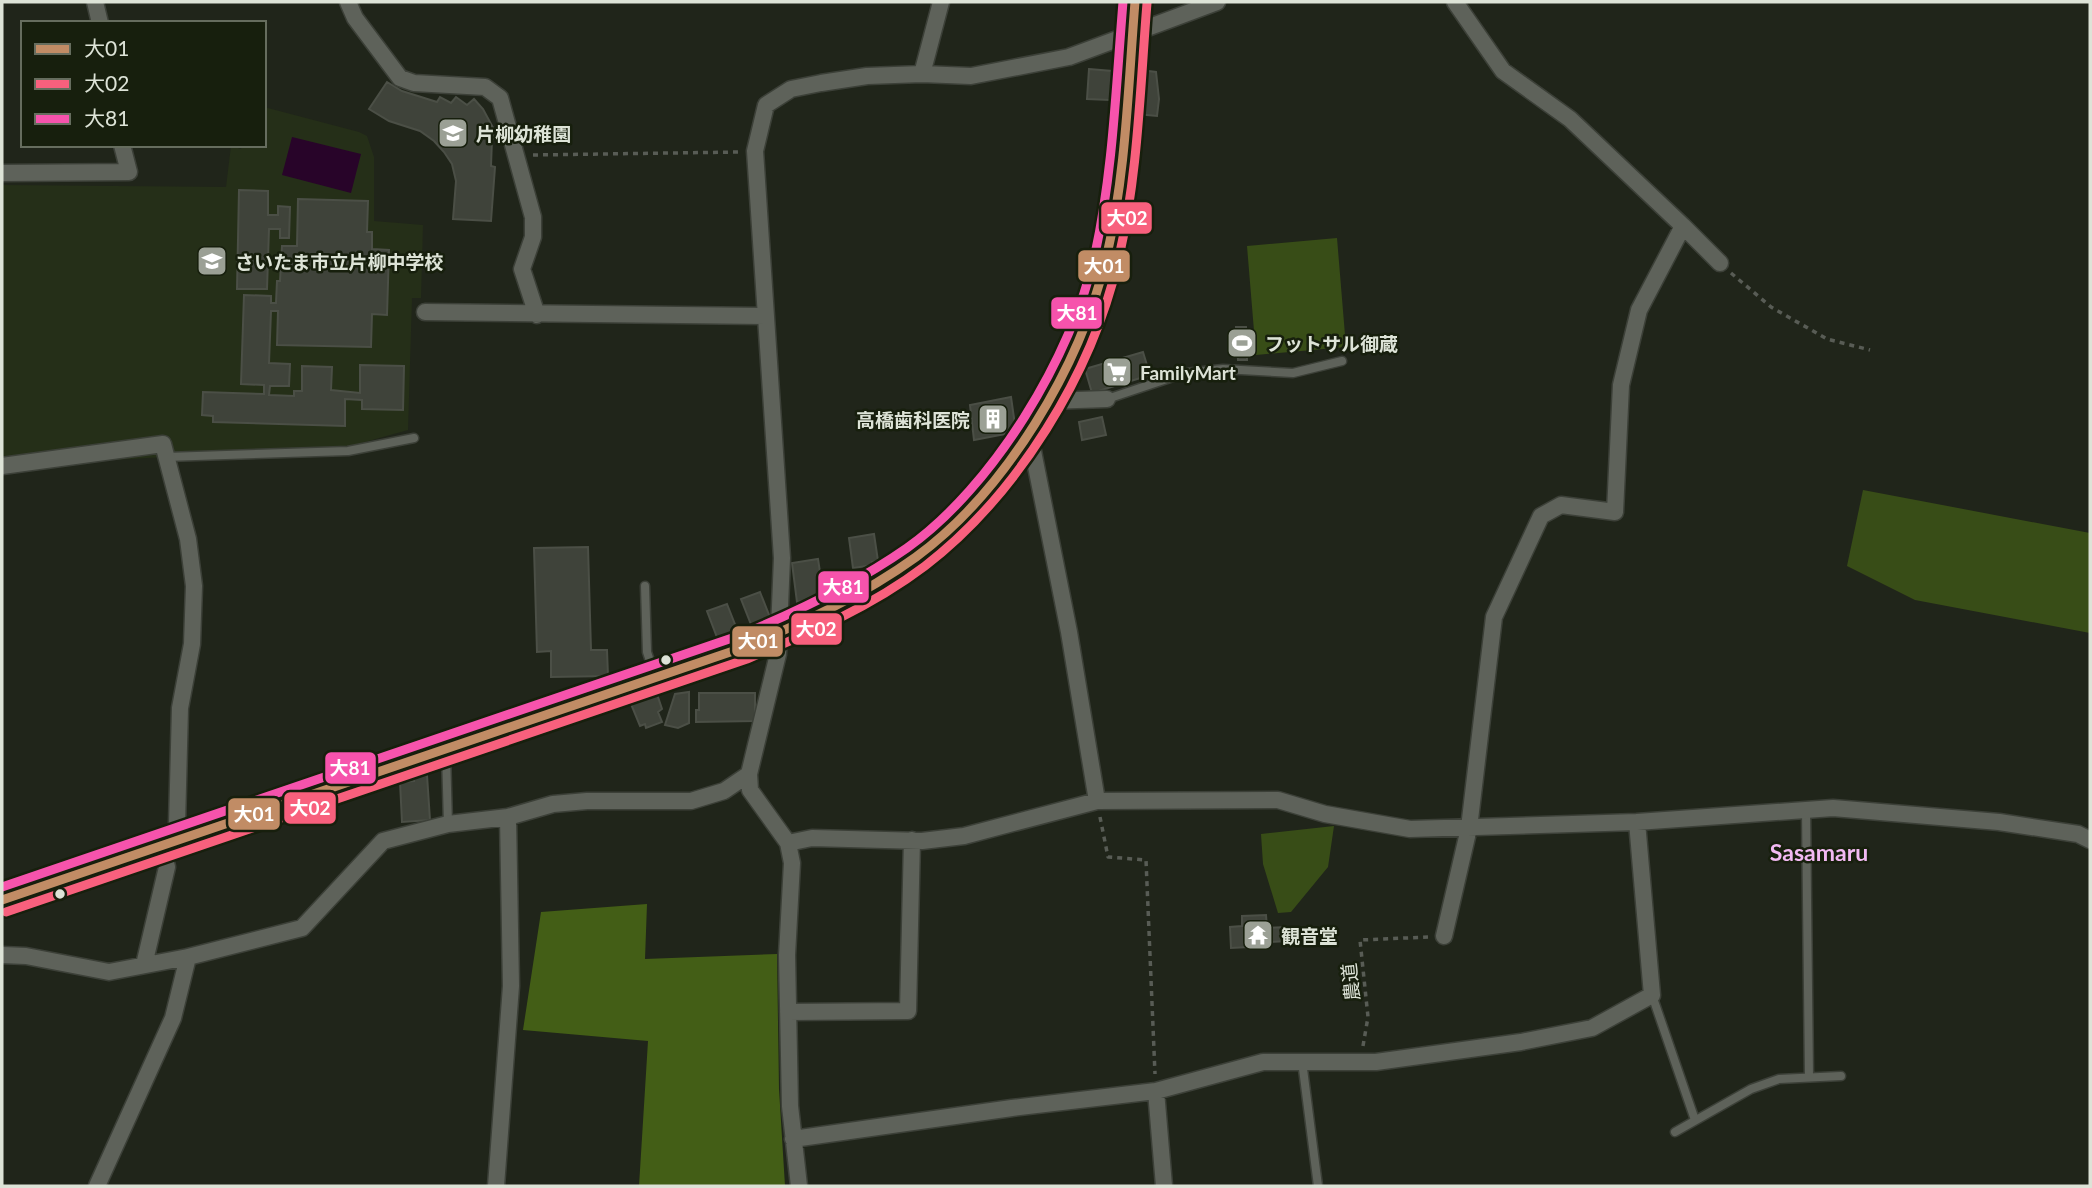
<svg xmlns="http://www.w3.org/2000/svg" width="2092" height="1188" viewBox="0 0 2092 1188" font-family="Lato,'Noto Sans JP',sans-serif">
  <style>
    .built { fill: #252f18 }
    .green { fill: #384d17 }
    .forest { fill: #435e16 }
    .water { fill: #280429 }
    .building { fill: #3f433a; stroke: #4b4f46; stroke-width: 2 }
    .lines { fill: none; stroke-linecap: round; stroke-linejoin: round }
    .service-casing { stroke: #3c4038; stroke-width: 11 }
    .minor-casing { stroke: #3c4038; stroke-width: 19 }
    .secondary-casing { stroke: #3c4038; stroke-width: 24 }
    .path { stroke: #585c55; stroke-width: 3.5; stroke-dasharray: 5 5; stroke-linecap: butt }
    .service { stroke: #5e625a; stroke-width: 8 }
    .minor { stroke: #5e625a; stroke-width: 16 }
    .secondary { stroke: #5e625a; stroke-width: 21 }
    .bus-1-casing { stroke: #171f0d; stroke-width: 14 }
    .bus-2-casing { stroke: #171f0d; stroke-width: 14 }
    .bus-3-casing { stroke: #171f0d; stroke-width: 14 }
    .bus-1 { stroke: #c18c65; stroke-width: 9 }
    .bus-2 { stroke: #f8607d; stroke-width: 9 }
    .bus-3 { stroke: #f653ac; stroke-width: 9 }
    .bus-dot { fill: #dde3d7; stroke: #171f0d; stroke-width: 2.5 }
    .labels { text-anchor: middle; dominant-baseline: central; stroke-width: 5; stroke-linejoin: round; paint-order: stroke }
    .poi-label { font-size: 19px; font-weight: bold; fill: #dde3d7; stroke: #171f0d; text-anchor: start }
    .street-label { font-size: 19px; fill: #dde3d7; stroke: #171f0d }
    .quarter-label { font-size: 23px; font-weight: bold; fill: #f2b9f3; stroke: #171f0d }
    .line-badge { stroke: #171f0d; stroke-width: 2.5 }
    .badge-label { font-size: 19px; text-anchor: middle; font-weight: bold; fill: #fff }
  </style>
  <rect width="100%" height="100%" fill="#20251a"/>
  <path class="built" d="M264,107L359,132L367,136L374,157V221L423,225L421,298H412L408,430L347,447L2,466V185L226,187L231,146L241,149L243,145H264Z"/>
  <path class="green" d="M1337,238L1346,347L1256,355L1247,246Z
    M1863,490L2090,533V633L1915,600L1847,566Z
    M1334,826L1328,867L1291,912L1278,913L1263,864L1261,834Z"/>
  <path class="forest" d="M647,904L645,959L777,954L779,1089L785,1186H639L648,1041L523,1030L541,912Z"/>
  <path class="water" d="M292,137L361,154L351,193L282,175Z"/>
  <path class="building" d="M1089,69L1112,71L1110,100L1087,99Z
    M1140,70L1156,72L1159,99L1157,116L1136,114Z
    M387,82L402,91L437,102L440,97L451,103L456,97L467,105L474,99L483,109L498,137L492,139L491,166L495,167L491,221L453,219L456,181L452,164L444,152L434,141L420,131L389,121L369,109Z
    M239,190L268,191V215H278V206L290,207L289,238H280V229H269L267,289H237Z
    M298,199L368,201L367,232H372V249L389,250L387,315L372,314L371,347L277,345L278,311H271L269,363L290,364L289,386H270L269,395L294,396V391H302V366L332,367L331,390L360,393V365L404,366L403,410L362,409V400L345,399V426L213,422V416L202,415L203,392L264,394V385L241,384L244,295L271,296V303H276L277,281H280L282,246H297Z
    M1236,327H1246L1247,360H1238Z
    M1143,352L1150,375L1092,393L1085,369Z
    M1011,397L1016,432L974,440L970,405Z
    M1102,417L1106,435L1082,440L1079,422Z
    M874,534L878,561L872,562L873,565L853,568L849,538Z
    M588,547L591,650H607L608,676L551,677V651L537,652L534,548Z
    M818,559L824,598L797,602L792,563Z
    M760,592L771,620L752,627L741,599Z
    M727,604L738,632L718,640L707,611Z
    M689,692V723L678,728L665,725L675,694Z
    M699,693H755V721L696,722V710H699Z
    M657,694L662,709L658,712L662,722L646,728L645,724L640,726L631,704Z
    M427,775L430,820L402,822L400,782L414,781V776Z
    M1266,915L1267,928L1286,927L1287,941L1250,943L1249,947L1231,948L1230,927L1242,926V916Z"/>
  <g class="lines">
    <g class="service-casing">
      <path id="service" d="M1107,399L1185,373L1223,369L1293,373L1342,361
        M166,457L348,451L414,438
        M645,586L647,652L655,676
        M446,753L448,824
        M1806,810L1809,1077
        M1652,995L1695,1120
        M1302,1061L1318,1186
        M1675,1132L1751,1089L1779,1079L1841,1076"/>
    </g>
    <g class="minor-casing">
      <path id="minor" d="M95,2L100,23
        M348,2L355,18L400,78L414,83L485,87L500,98L533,217V237L522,269L537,315
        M922,74L941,2
        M2,173L129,172L122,145
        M1683,226L1720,263
        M425,312L765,316
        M1048,401L1107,399
        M1029,431L1069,632L1097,801
        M2,466L163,444L188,539L194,586L192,644L180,708L177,824L180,837
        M788,843L812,838L922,841L964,836L1097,801L1278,800L1325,814L1410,829L1637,822L1833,808L1999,822L2078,834L2090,840
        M1444,936L1469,828L1494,617L1541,516L1561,505L1615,512L1621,385L1639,310L1683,226L1570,119L1503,71L1455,2
        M2,955L26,956L109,972L188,957L302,928L383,841L448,824L508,817L553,804L587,801H691L724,791L749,774
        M144,965L167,867L161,844
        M788,1012L908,1011L912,840
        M1156,1091L1164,1186
        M793,1139L1012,1108L1156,1091L1263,1062H1376L1521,1042L1592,1028L1652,995L1637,822
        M97,1186L173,1018L188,957
        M496,1186L511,986L508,817
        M799,1186L790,1106L787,955L792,863L788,843L750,790L749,774L778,654L782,558L755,151L766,105L791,89L821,83L867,76L922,74L971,76L1069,57L1217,2"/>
    </g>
    <g class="secondary-casing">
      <path id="secondary" d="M2,900C186,835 372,775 556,712C680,669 809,635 916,557C983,508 1045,416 1079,341C1126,236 1125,114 1135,2"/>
    </g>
    <path class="path" d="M533,155L739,152
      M1731,273L1771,307L1827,339L1870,350
      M1100,817L1108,857L1146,860L1155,1074
      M1363,1046L1368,1017L1360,940L1428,937"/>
    <use href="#service" class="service"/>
    <use href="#minor" class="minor"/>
    <use href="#secondary" class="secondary"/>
    <g class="bus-1-casing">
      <path id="bus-1" d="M2,900L742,648C803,623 862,596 916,557C1006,491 1080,367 1106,259C1126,175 1128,88 1135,2"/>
    </g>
    <g class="bus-2-casing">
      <path id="bus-2" d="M6,912L747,659C808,634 871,607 925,566C1017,495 1092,374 1118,261C1138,177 1140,89 1147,3"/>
    </g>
    <g class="bus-3-casing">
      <path id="bus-3" d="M2,887L738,636C797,612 854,585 907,548C993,487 1072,357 1095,254C1113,172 1116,86 1123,2"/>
    </g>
    <use href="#bus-1" class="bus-1"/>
    <use href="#bus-2" class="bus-2"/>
    <use href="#bus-3" class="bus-3"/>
  </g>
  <defs>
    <g id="school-square" transform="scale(1.575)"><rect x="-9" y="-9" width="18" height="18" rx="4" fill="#9ba095" stroke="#171f0d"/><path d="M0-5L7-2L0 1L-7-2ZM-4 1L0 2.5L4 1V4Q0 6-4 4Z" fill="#fff"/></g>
    <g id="stadium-square" transform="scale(1.575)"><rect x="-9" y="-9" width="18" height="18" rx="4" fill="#9ba095" stroke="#171f0d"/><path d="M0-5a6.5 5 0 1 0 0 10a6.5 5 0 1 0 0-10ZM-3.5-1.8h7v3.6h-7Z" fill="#fff"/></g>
    <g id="supermarket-square" transform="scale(1.575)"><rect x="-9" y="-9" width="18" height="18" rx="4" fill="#9ba095" stroke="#171f0d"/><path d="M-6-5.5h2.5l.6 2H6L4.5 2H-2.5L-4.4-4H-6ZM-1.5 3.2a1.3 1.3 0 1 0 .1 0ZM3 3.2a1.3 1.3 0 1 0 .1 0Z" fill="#fff"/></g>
    <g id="building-square" transform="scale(1.575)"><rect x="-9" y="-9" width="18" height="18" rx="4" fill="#9ba095" stroke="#171f0d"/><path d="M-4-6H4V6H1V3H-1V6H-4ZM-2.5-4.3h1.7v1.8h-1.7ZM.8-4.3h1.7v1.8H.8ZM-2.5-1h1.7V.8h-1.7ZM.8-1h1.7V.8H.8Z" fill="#fff"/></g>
    <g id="temple-square" transform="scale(1.575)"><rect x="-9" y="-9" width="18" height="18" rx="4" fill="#9ba095" stroke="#171f0d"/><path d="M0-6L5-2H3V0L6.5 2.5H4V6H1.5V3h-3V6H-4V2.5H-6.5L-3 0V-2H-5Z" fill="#fff"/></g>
  </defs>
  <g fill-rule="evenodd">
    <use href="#school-square" x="453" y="133"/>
    <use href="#school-square" x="212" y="261"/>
    <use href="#stadium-square" x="1242" y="343"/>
    <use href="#supermarket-square" x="1117" y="372"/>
    <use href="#building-square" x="993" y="419"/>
    <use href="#temple-square" x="1258" y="935"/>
  </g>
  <g class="bus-dot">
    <circle cx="666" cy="660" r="6"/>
    <circle cx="60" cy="894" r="6"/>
  </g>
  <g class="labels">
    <g class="poi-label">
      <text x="476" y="133">片柳幼稚園</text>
      <text x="235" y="261">さいたま市立片柳中学校</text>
      <text x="1265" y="343">フットサル御蔵</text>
      <text x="1140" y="372">FamilyMart</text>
      <text x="970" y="419" text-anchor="end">高橋歯科医院</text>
      <text x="1281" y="935">観音堂</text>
    </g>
    <g class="street-label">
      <text transform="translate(1350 982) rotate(-96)">農道</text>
    </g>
    <g class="quarter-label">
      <text x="1819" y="852">Sasamaru</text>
    </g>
  </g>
  <g class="line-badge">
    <rect x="1100" y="201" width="53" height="34" rx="7" fill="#f8607d"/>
    <rect x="1077" y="249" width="54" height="34" rx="7" fill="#c18c65"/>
    <rect x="1050" y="296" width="53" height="34" rx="7" fill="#f653ac"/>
    <rect x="817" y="570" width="53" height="34" rx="7" fill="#f653ac"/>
    <rect x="790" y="612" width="53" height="34" rx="7" fill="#f8607d"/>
    <rect x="731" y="625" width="53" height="33" rx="7" fill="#c18c65"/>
    <rect x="324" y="751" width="53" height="34" rx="7" fill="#f653ac"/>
    <rect x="283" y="791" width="54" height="34" rx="7" fill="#f8607d"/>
    <rect x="227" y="797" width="54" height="34" rx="7" fill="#c18c65"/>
  </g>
  <g class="badge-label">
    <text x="1127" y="225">大02</text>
    <text x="1104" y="273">大01</text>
    <text x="1077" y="320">大81</text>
    <text x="843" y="594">大81</text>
    <text x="816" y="636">大02</text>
    <text x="758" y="648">大01</text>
    <text x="350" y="775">大81</text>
    <text x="310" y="815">大02</text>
    <text x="254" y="821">大01</text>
  </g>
  <rect width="2092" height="1188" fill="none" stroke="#dde3d7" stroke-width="7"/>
  <rect x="21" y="21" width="245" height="126" fill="#171f0d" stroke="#666d5e" stroke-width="2"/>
  <rect x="35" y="44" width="35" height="10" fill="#c18c65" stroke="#666d5e" stroke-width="2"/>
  <text x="84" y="56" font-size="21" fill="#dde3d7">大01</text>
  <rect x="35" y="79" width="35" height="10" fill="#f8607d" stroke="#666d5e" stroke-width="2"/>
  <text x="84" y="91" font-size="21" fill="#dde3d7">大02</text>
  <rect x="35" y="114" width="35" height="10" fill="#f653ac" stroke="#666d5e" stroke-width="2"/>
  <text x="84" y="126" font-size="21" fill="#dde3d7">大81</text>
</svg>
